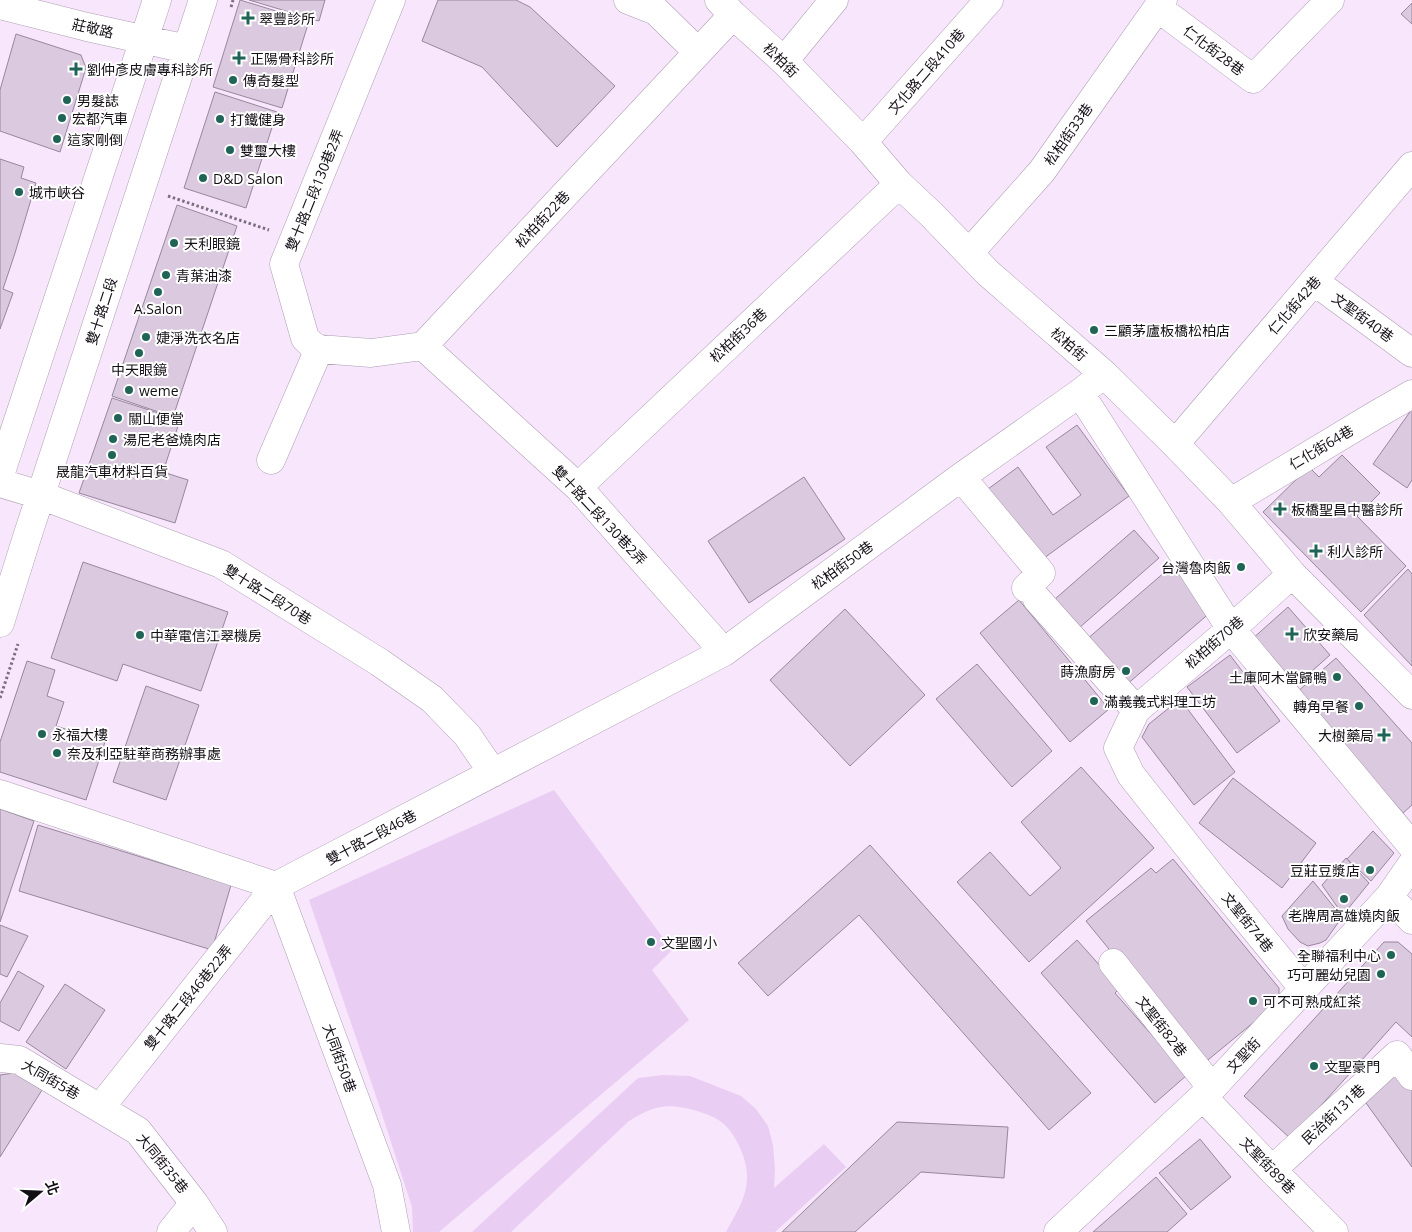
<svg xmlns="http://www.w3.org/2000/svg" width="1412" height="1232" viewBox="0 0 1412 1232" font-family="'Open Sans','Noto Sans TC',sans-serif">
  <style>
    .green { fill: #eacdf3 }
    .building { fill: #dac9df; stroke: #97889c }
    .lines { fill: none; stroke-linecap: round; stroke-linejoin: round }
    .minor-casing { stroke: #ae9fb3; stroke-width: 29 }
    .path { stroke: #7a707d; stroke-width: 3; stroke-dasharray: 2.5 2.5; stroke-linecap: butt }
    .minor { stroke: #fff; stroke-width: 28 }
    .poi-dot { fill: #1f6456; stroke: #fff; stroke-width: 2 }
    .labels { text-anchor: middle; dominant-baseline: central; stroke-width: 4; stroke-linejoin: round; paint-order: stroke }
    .poi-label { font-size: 14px; fill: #130e15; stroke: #fff; text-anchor: start }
    .street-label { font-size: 14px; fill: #130e15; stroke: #fff }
  </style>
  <rect width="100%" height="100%" fill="#f7e6fc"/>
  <path class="green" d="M554,790L672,950L652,970L689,1020L439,1232H413L412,1207L379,1105L309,900Z
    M663,1075L690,1076L741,1096L756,1109L768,1126L773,1145L775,1169L774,1188L824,1144L846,1167L775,1232H726C736,1213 748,1196 747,1175C747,1158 734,1130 720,1121C707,1112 676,1104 661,1107C649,1109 639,1115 629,1121L511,1232H472L638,1078Z"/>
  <path class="building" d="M240,0L309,21L282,108L213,87Z
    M249,0H325L319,21Z
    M438,0H516L530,7L615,86L557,147L482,67L422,41Z
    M1412,3V24L1401,14Z
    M16,34L81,55L86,68L60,152L0,131V90Z
    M215,92L277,112L246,208L184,188Z
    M0,159L24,167L21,178L36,183L15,253L3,289L13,293L0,329Z
    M177,205L237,226L173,417L112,396Z
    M112,398L180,420L163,472L188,480L175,523L79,493Z
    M1412,409V480L1407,488L1373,464Z
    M1077,425L1129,496L1040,561L988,489L1018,467L1053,515L1081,495L1046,447Z
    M1342,455L1380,493L1357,516L1406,566L1361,612L1263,512L1309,467L1319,477Z
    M804,477L845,539L749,603L708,541Z
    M1134,530L1159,558L1079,628L1055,599Z
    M83,562L228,612L201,691L123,664L117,681L51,658Z
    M1173,565L1212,611L1125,686L1086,640Z
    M1408,569L1412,574V666L1364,615Z
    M1019,600L1109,709L1070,742L980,633Z
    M1288,607L1330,655L1293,688L1251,640Z
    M845,609L925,695L850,766L770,680Z
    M1230,655L1280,721L1237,753L1187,687Z
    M1336,658L1412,743V805L1403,813L1297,692Z
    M27,661L55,670L47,696L64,702L56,726L105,742L86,800L0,772V742Z
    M977,664L1052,751L1012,787L936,699Z
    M146,686L199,705L166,800L113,782Z
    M1180,699L1235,772L1194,805L1142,737L1149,724Z
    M1081,767L1154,848L1029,962L957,882L990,852L1030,896L1061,868L1021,822Z
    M1233,778L1316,843L1282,888L1199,823Z
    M0,809L34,821L0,922Z
    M38,825L231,885L212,950L19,891Z
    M1373,831L1394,853L1371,881L1347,859Z
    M870,845L1091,1093L1049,1130L859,915L768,996L738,963Z
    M1346,858L1369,883L1343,915L1322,885Z
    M1173,859L1279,988V996L1276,1004L1203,1064L1086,921L1151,868L1156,873Z
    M1313,881L1342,917L1326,940L1320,943L1308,946L1300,942L1288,929L1282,916Z
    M0,925L28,936L7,977L0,974Z
    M1077,940L1120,988L1115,993L1187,1075L1155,1103L1041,973Z
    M1384,942H1398L1412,954V1037L1396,1022L1291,1139L1244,1096Z
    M18,971L44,986L19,1031L0,1021V1003Z
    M65,984L105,1010L66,1069L26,1042Z
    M1399,1068L1412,1086V1167L1361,1096Z
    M14,1073L42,1090L0,1157V1075Z
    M897,1122L1008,1127L1004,1178L921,1172L855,1232H782Z
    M1200,1139L1231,1177L1191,1210L1159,1173Z
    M1156,1177L1187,1214L1167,1232H1093Z"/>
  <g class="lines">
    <g class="minor-casing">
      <path id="minor" d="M628,0L656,11L698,52
        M719,0L733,15L784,61L863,142L899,184L932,215L988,273L1104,374L1175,444L1231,502L1292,574L1412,695
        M0,5L87,27L187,49
        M1158,8L1253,79L1330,0
        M784,61L834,0
        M863,142L989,0
        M969,253L1042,171L1163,0
        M1315,282L1412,353
        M423,346L578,487L724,652
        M319,349L371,353L423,346L733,15
        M1080,393L1231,629L1412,846
        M1175,444L1412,166
        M271,460L319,349L312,345L305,338L284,264L391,0
        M0,475L157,0
        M961,477L1041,573L1026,588
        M0,483L40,495L221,564L379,662L432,699L467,735L493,773
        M578,487L899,184
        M1231,502L1374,416L1412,394
        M1292,574L1231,629L1136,710L1118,748L1131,775L1212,877L1304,989
        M1037,599L1136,710
        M0,623L28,534L203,0
        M0,794L276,886L724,652L961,477L1080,393L1104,374
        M276,886L387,1185L396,1232
        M1389,897L1412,920
        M1113,963L1212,1088
        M0,1058L19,1060L138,1131L194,1203L213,1232
        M1203,1097L1272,1170L1334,1232
        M100,1108L276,886
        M1272,1170L1397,1055L1412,1076
        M171,1232L194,1203
        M1058,1232L1212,1088L1389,897L1412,864"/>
    </g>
    <path class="path" d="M231,7L233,0
      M168,196L269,230
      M0,698L18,644"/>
    <use href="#minor" class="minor"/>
  </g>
  <g class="poi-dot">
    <path d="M245.5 10.5h5v5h5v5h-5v5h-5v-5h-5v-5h5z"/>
    <path d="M236.5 50.5h5v5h5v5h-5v5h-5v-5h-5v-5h5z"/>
    <path d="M73.5 61.5h5v5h5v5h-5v5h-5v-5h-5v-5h5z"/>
    <circle cx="233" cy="80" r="5"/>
    <circle cx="67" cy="100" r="5"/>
    <circle cx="62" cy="118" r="5"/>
    <circle cx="220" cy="119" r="5"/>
    <circle cx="57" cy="139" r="5"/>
    <circle cx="230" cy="150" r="5"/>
    <circle cx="203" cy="178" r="5"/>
    <circle cx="19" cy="192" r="5"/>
    <circle cx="174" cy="243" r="5"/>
    <circle cx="166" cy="275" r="5"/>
    <circle cx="158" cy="292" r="5"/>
    <circle cx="1094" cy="330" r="5"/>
    <circle cx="146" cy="337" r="5"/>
    <circle cx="139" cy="353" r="5"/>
    <circle cx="129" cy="390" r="5"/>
    <circle cx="118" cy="418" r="5"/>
    <circle cx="113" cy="439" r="5"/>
    <circle cx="112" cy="455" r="5"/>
    <path d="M1277.5 501.5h5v5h5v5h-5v5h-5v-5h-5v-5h5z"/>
    <path d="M1313.5 543.5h5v5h5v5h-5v5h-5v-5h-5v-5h5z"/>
    <circle cx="1241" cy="567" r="5"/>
    <path d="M1289.5 626.5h5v5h5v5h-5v5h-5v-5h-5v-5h5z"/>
    <circle cx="140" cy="635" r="5"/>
    <circle cx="1126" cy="671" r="5"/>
    <circle cx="1337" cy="677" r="5"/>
    <circle cx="1094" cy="701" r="5"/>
    <circle cx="1359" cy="706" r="5"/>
    <circle cx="42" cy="734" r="5"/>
    <path d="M1381.5 727.5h5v5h5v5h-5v5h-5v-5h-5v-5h5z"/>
    <circle cx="57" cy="753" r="5"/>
    <circle cx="1370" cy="870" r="5"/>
    <circle cx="1344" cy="899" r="5"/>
    <circle cx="651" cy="942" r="5"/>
    <circle cx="1391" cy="955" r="5"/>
    <circle cx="1381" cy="974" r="5"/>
    <circle cx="1253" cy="1001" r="5"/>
    <circle cx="1314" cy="1066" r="5"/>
  </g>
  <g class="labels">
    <g class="poi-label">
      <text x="259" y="18">翠豐診所</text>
      <text x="250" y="58">正陽骨科診所</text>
      <text x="87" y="69">劉仲彥皮膚專科診所</text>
      <text x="243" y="80">傳奇髮型</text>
      <text x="77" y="100">男髮誌</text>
      <text x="72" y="118">宏都汽車</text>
      <text x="230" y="119">打鐵健身</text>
      <text x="67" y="139">這家剛倒</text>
      <text x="240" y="150">雙璽大樓</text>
      <text x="213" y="178">D&amp;D Salon</text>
      <text x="29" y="192">城市峽谷</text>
      <text x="184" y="243">天利眼鏡</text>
      <text x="176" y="275">青葉油漆</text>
      <text x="158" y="308" text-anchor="middle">A.Salon</text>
      <text x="1104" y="330">三顧茅廬板橋松柏店</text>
      <text x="156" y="337">婕淨洗衣名店</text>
      <text x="139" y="369" text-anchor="middle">中天眼鏡</text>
      <text x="139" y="390">weme</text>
      <text x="128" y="418">關山便當</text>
      <text x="123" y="439">湯尼老爸燒肉店</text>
      <text x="112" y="471" text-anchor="middle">晟龍汽車材料百貨</text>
      <text x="1291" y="509">板橋聖昌中醫診所</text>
      <text x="1327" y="551">利人診所</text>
      <text x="1231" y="567" text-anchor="end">台灣魯肉飯</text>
      <text x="1303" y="634">欣安藥局</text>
      <text x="150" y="635">中華電信江翠機房</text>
      <text x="1116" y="671" text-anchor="end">蒔漁廚房</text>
      <text x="1327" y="677" text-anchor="end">土庫阿木當歸鴨</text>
      <text x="1104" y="701">滿義義式料理工坊</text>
      <text x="1349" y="706" text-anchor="end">轉角早餐</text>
      <text x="52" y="734">永福大樓</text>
      <text x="1374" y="735" text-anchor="end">大樹藥局</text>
      <text x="67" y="753">奈及利亞駐華商務辦事處</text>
      <text x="1360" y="870" text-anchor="end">豆莊豆漿店</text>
      <text x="1344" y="915" text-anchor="middle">老牌周高雄燒肉飯</text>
      <text x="661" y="942">文聖國小</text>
      <text x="1381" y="955" text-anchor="end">全聯福利中心</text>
      <text x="1371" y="974" text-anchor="end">巧可麗幼兒園</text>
      <text x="1263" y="1001">可不可熟成紅茶</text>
      <text x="1324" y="1066">文聖豪門</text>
    </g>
    <g class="street-label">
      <text transform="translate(93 28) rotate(13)">莊敬路</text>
      <text transform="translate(1214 50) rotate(37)">仁化街28巷</text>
      <text transform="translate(781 60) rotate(44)">松柏街</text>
      <text transform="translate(926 71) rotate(-49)">文化路二段410巷</text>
      <text transform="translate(1068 134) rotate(-55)">松柏街33巷</text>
      <text transform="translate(314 190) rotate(-68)">雙十路二段130巷2弄</text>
      <text transform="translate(542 219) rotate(-47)">松柏街22巷</text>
      <text transform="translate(1294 305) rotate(-49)">仁化街42巷</text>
      <text transform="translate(101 311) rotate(-72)">雙十路二段</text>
      <text transform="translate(1363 317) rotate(36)">文聖街40巷</text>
      <text transform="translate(738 335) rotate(-43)">松柏街36巷</text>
      <text transform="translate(1069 344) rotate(41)">松柏街</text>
      <text transform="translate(1321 447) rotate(-31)">仁化街64巷</text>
      <text transform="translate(600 515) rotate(47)">雙十路二段130巷2弄</text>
      <text transform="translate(842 565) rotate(-36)">松柏街50巷</text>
      <text transform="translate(268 594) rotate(32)">雙十路二段70巷</text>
      <text transform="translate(1214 642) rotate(-41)">松柏街70巷</text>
      <text transform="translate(371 837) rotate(-28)">雙十路二段46巷</text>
      <text transform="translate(1248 922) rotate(51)">文聖街74巷</text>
      <text transform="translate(188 997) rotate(-51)">雙十路二段46巷22弄</text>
      <text transform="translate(1162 1026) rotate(52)">文聖街82巷</text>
      <text transform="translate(1243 1055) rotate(-47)">文聖街</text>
      <text transform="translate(340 1058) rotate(70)">大同街50巷</text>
      <text transform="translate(51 1079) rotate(30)">大同街5巷</text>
      <text transform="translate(1333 1114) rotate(-43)">民治街131巷</text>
      <text transform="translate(163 1163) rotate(51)">大同街35巷</text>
      <text transform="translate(1268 1165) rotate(46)">文聖街89巷</text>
    </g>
  </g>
  <g transform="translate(40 1192) rotate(71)" stroke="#ffffff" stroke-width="4" paint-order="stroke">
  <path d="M0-4L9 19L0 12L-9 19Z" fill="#130e15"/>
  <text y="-8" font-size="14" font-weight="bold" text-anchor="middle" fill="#130e15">北</text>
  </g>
</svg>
